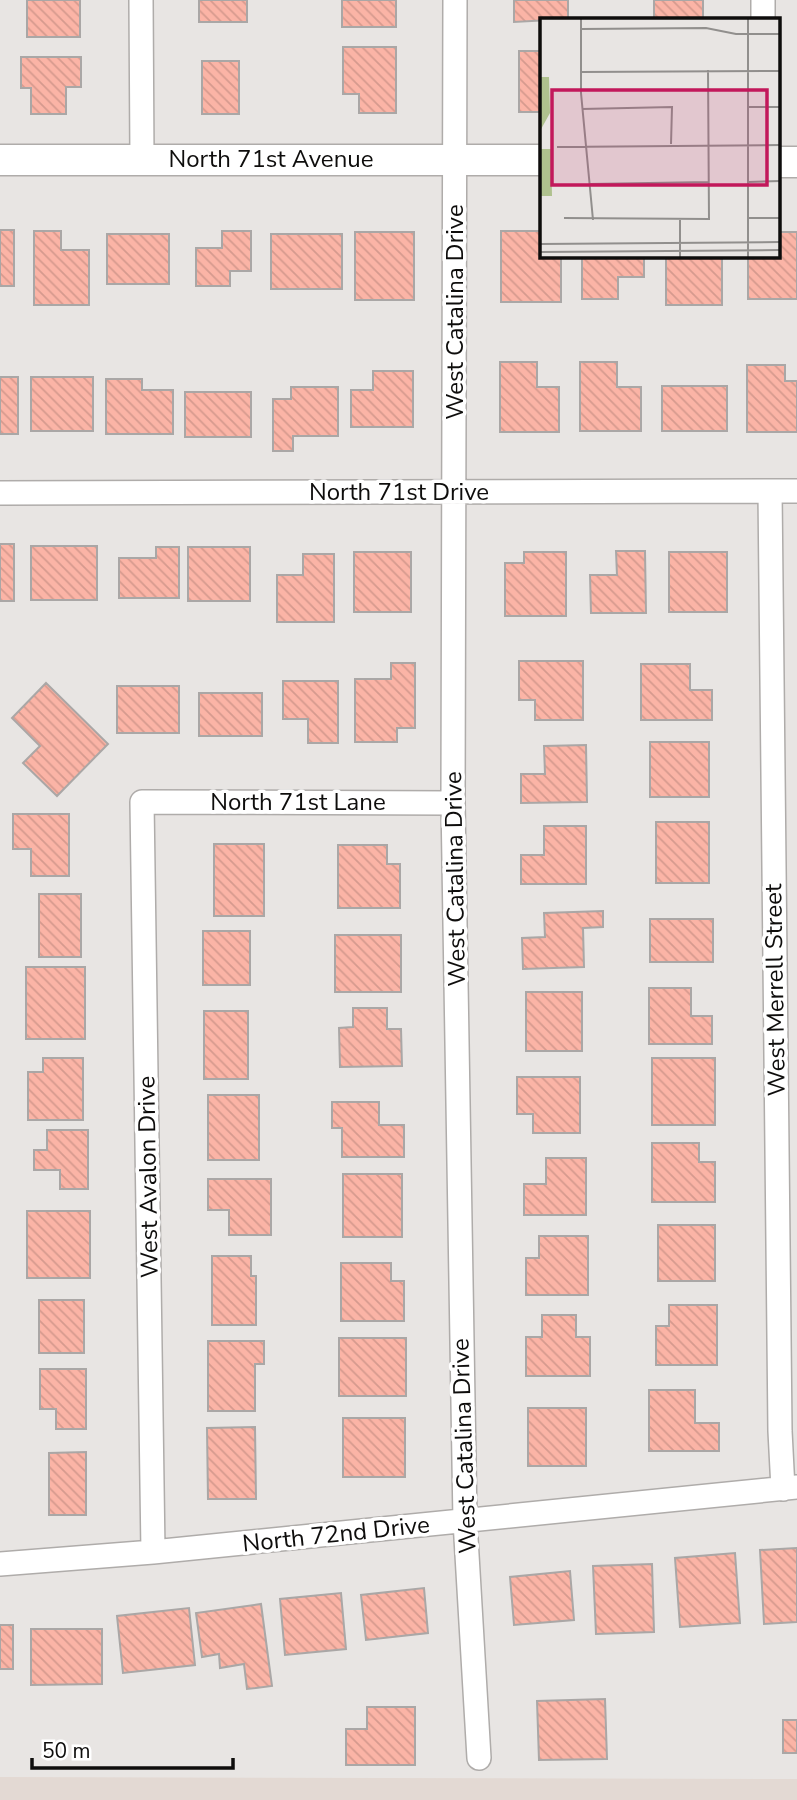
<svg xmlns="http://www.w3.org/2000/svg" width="797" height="1800" viewBox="0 0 797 1800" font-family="'Nunito Sans',sans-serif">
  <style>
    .built { fill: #e3d9d3 }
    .building { fill: url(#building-back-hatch); stroke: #aaa7a6; stroke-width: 2 }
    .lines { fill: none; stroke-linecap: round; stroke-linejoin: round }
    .minor-casing { stroke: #afacaa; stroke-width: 26 }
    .tertiary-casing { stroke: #afacaa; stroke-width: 33 }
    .minor { stroke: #fff; stroke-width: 23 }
    .tertiary { stroke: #fff; stroke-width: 30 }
    .labels { text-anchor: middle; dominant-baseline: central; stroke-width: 7; stroke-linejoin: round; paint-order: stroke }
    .street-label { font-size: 24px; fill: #0e0d0c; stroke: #fff }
    .inset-road { fill: none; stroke: #918f8d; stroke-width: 2 }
    .view { fill: #c2185b; fill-opacity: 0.15; stroke: #c2185b; stroke-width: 3.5 }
    .inset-edge { fill: none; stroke: #0e0d0c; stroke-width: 3.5 }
  </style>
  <defs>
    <pattern id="building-back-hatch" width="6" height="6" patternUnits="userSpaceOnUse" patternTransform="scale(1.75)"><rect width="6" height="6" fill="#fbb4a6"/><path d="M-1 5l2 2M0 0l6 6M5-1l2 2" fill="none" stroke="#d69a8e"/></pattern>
  </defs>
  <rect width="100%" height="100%" fill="#e8e5e3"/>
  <path class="built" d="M0,1777L797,1779V1800H0Z"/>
  <path class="building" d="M27,0H80V37H27Z
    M199,0H247V22H199Z
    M342,0H396V27H342Z
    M514,0H568V19L514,22Z
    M654,0H703V19H654Z
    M343,47H396V113H359V94H343Z
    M519,51H542V112H519Z
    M21,57H81V87H66V114H31V88H21Z
    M202,61H239V114H202Z
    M0,230H14V286H0Z
    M34,231H61V250H89V305H34Z
    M222,231H251V271H230V286H196V248H222Z
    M501,231H542V256H561V302H501Z
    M355,232H414V300H355Z
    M778,232H797V299H748V256H778Z
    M107,234H169V284H107Z
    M271,234H342V289H271Z
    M582,256H644V277H618V299H582Z
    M666,256H722V305H666Z
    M500,362H537V387H559V432H500Z
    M580,362H617V387H641V431H580Z
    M747,365H785V381H797V432H747Z
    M373,371H413V427H351V390H373Z
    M0,377H18V434H0Z
    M31,377H93V431H31Z
    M106,379H142V390H173V434H106Z
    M662,386H727V431H662Z
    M291,387H338V436H293V451H273V399H291Z
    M185,392H251V437H185Z
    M0,544H14V601H0Z
    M31,546H97V600H31Z
    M156,547H179V598H119V558H156Z
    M188,547H250V601H188Z
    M616,551H645L646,613H591L590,575H617Z
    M354,552H411V612H354Z
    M524,552H566V616H505V563H524Z
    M669,552H727V612H669Z
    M303,554H334V622H277V575H303Z
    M519,661H583V720H535V700H519Z
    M391,663H415V728H397V742H355V679H391Z
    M641,664H690V690H712V720H641Z
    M283,681H338V743H308V719H283Z
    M46,683L108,744L57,796L23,763L40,746L12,718Z
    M117,686H179V733H117Z
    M199,693H262V736H199Z
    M650,742H709V797H650Z
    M586,745L587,802L521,803V774H545L544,746Z
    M13,814H69V876H31V849H13Z
    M656,822H709V883H656Z
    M544,826H586V884H521V855H544Z
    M214,844H264V916H214Z
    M338,845H387V864H400V908H338Z
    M39,894H81V957H39Z
    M603,911V927L583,928L584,967L523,969L522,938L545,937L544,913Z
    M650,919H713V962H650Z
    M203,931H250V985H203Z
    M335,935H401V992H335Z
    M26,967H85V1039H26Z
    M649,988H691V1016H712V1044H649Z
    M526,992H582V1051H526Z
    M353,1008H387V1029H401L402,1066L340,1067L339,1028L353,1027Z
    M204,1011H248V1079H204Z
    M43,1058H83V1120H28V1072H43Z
    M652,1058H715V1125H652Z
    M517,1077H580V1133H533V1114H517Z
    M208,1095H259V1160H208Z
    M332,1102H379V1125H404V1157H342V1128H332Z
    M47,1130H88V1189H60V1170H34V1150H47Z
    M652,1143H699V1162H715V1202H652Z
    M546,1158H586V1215H524V1184H546Z
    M343,1174H402V1237H343Z
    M208,1179H271V1235H229V1210H208Z
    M27,1211H90V1278H27Z
    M658,1225H715V1281H658Z
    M539,1236H588V1295H526V1258H539Z
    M212,1256H251V1276H256V1325H212Z
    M341,1263H391V1281H404V1321H341Z
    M39,1300H84V1353H39Z
    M669,1305H717V1365H656V1326H669Z
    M542,1315H576V1337H590V1376H526V1337H542Z
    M339,1338H406V1396H339Z
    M208,1341H264V1364H255V1411H208Z
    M40,1369H86V1429H56V1409H40Z
    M649,1390H695V1423H719V1451H649Z
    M528,1408H586V1466H528Z
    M343,1418H405V1477H343Z
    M255,1427L256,1499H208L207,1428Z
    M86,1452V1515H49V1453Z
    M797,1548V1622L764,1624L760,1550Z
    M735,1553L740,1623L680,1627L675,1558Z
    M652,1564L654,1632L596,1634L593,1566Z
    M570,1571L574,1620L514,1625L510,1577Z
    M424,1588L428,1633L366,1640L361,1595Z
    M341,1593L346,1649L285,1655L280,1599Z
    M261,1604L272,1686L247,1689L244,1664L220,1668L219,1654L202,1657L196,1613Z
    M189,1608L195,1665L123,1673L117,1616Z
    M0,1625H13V1669H0Z
    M31,1629H102V1684L31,1685Z
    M605,1699L607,1759L539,1760L537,1701Z
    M367,1707H415V1765H346V1729H367Z
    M783,1720H797V1753H783Z"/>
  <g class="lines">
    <g class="minor-casing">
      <path id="minor" d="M141,0L142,159
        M455,0L453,803L465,1521L479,1758
        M763,0V19
        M770,491L780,1431L783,1489
        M0,493L797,491
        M153,1552L142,802L453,803
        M0,1564L153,1552L797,1487"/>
    </g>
    <g class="tertiary-casing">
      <path id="tertiary" d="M0,160H542
        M778,162H797"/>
    </g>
    <use href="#minor" class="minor"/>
    <use href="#tertiary" class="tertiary"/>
  </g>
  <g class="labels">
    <g class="street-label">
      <text x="271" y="159">North 71st Avenue</text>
      <text transform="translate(455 312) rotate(-90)">West Catalina Drive</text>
      <text x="399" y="492">North 71st Drive</text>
      <text x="298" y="802">North 71st Lane</text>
      <text transform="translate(455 879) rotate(-91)">West Catalina Drive</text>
      <text transform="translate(775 990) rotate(-91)">West Merrell Street</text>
      <text transform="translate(148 1177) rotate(-91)">West Avalon Drive</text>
      <text transform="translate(464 1446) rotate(-92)">West Catalina Drive</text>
      <text transform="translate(336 1534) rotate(-6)">North 72nd Drive</text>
    </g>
  </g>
  <g transform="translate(540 18)">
    <rect width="240" height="240" fill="#e8e5e3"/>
    <path d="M0,59H9L10,95L0,113ZM0,131H11L12,178H0Z" fill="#afc18e"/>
    <path class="inset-road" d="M41,0V75L53,202M41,11L166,10L196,16H240M41,54L240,53M208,89H240M42,91L132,89L131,126M17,129L240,127M208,164L240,163M50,166L169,164M24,200L169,201L168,52M208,200H240M140,201V239M0,226L240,224M0,234L240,232M208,239V0"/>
    <path class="view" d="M12,72H227V167H12Z"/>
    <rect width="240" height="240" class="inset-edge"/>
  </g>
  <path d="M32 1758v10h201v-10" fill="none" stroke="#0e0d0c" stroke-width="3.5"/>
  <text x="42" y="1758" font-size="21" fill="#0e0d0c" stroke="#ffffff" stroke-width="5" paint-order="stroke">50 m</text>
</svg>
